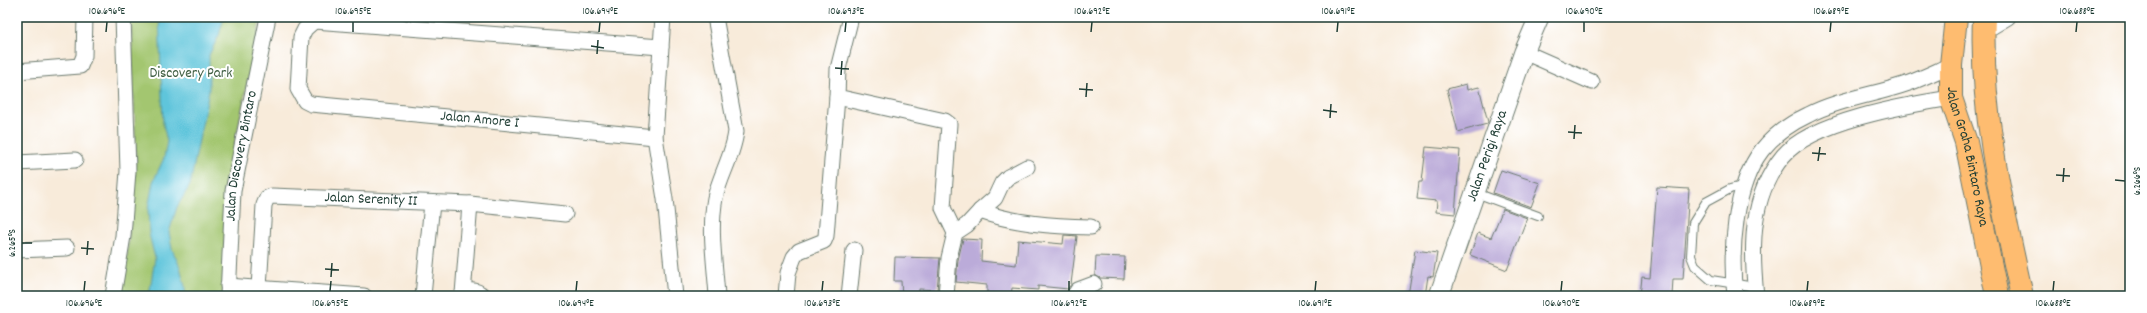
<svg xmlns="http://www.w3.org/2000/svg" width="2147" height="313" viewBox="0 0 2147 313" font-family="Dekko,sans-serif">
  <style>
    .green { fill: #a3c670; stroke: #618252 }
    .water { fill: #5ec5db; stroke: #3e8188 }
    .building { fill: #bbabd9 }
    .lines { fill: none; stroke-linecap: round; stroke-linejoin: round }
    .service-casing { stroke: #6b7a6e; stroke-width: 10 }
    .minor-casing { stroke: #6b7a6e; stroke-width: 17 }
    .tertiary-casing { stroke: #6b7a6e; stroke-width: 21 }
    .primary-casing { stroke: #6b7a6e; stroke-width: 24 }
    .service { stroke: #fff; stroke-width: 8 }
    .minor { stroke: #fff; stroke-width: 15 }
    .tertiary { stroke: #fff; stroke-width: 19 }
    .primary { stroke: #febc70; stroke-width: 22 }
    .ticks { fill: none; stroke: #1f3d34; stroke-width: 1.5 }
    .labels { text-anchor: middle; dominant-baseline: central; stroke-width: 4; stroke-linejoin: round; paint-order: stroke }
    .park-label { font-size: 15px; fill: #405f43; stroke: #fff }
    .street-label { font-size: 15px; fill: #1f3d34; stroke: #fff }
    .neatline { fill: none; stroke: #1f3d34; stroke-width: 1.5 }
    .ticks-label { font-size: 10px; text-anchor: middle; fill: #1f3d34 }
  </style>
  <rect width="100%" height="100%" fill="#fff"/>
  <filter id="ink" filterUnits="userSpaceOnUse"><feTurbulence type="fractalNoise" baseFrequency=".025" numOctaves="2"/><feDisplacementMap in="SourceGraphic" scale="8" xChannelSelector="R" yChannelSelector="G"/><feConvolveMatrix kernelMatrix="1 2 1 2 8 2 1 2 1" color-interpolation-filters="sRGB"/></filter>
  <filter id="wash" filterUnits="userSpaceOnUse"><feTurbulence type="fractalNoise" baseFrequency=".012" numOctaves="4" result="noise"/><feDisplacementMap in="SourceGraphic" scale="16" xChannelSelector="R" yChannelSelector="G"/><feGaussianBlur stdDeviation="0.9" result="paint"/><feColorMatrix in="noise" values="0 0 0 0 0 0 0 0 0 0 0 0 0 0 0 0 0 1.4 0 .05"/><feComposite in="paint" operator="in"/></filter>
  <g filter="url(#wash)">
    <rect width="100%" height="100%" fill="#f8ebda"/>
    <path class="green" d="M131,17H261L225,191L224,296H119L125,276L136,159Z"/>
    <path class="water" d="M159,17H224L219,35L209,55V90L190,185L177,207L169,232L172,249L180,267L185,287V296H149L155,258L149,234L148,209L153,182L164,158L167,141L163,124Z"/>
    <g id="blocks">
      <path class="building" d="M1466,84L1467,90L1479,87L1488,122L1487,124L1458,132L1447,89Z
        M1426,147L1460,150L1455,214L1436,212L1437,201L1417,199L1419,182H1422Z
        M1501,170L1540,183L1531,207L1493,193Z
        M1657,187L1689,189L1683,279H1673L1672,296H1640L1642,277L1650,278Z
        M1503,209L1527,218L1507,270L1470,255L1478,233L1491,238Z
        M1064,235L1077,236L1071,284L1068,289L1038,286V290L1012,288L1011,296H987V285L956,282L958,260L963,239L982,240L981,261L1016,265L1018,240L1063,244Z
        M1415,250L1437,253L1433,277L1428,276L1425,296H1408Z
        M1096,256L1125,257L1124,279L1100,278L1095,275Z
        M895,257L940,258L937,290L919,289V296H902L901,281H894Z"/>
    </g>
  </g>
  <g filter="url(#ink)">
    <use href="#blocks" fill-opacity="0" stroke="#6b7a6e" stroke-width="1"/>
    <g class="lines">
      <g class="service-casing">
        <path id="service" d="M1745,185L1730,189L1706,202L1693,223L1691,256L1695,266L1711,280L1755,287
          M1476,193L1538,216"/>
      </g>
      <g class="minor-casing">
        <g id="minor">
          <path id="s1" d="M314,17V21L305,29L301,37L298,89L305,101L311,104L655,137"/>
          <path d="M663,17L655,137L665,199L675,296"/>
          <path d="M715,17L736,131C734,154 720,175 715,198C709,230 715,264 717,296"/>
          <path d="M851,17L838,69L837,97L945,121L949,124L943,208L955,233"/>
          <path d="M314,21L661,47"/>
          <path d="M1983,32L2008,17"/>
          <path d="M1524,52L1592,82"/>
          <path d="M17,71L80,66L84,56L85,17"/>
          <path d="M17,163L75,160"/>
          <path d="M980,211C1016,224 1053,226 1091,227"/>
          <path d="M17,250L67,248"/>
          <path d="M228,286L364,296"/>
          <path id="s2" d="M259,288L264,205L267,198L272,196L470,204L565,214"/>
          <path d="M463,294L470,204"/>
          <path d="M113,296L123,236L128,171L123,17"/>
          <path id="s3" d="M228,296L233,191L268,17"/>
          <path d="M423,296L432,203"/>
          <path d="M461,296C468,289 476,289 483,296"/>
          <path d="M786,296L788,273L794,257L799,251L824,241L826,236L837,97"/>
          <path d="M849,296L854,250"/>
          <path d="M946,296L949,258L955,233L967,225L980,211L995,198L1002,183L1008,177L1027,167"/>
          <path d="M1074,296L1078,290L1094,284"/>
          <path d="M1735,296C1730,252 1734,186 1762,150C1774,135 1791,123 1808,115C1839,99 1875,95 1909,83C1923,78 1937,71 1951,65"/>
          <path d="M1756,296C1751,248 1750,196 1783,156C1812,121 1907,105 1951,98"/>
        </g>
      </g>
      <g class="tertiary-casing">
        <g id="tertiary">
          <path id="s4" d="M1439,296L1524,52L1539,17"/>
        </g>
      </g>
      <g class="primary-casing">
        <g id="primary">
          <path id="s5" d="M1956,17L1951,65V98L1966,142L1997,296"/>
          <path d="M1984,17C1980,111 2002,205 2022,296"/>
        </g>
      </g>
      <use href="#service" class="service"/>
      <use href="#minor" class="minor"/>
      <use href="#tertiary" class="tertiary"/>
      <use href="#primary" class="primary"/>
    </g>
  </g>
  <path class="ticks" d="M106,32L107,22M353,32V22M599,32L600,22M845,32L846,22M1091,32L1092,22M1337,32L1338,22M1584,32V22M1830,32L1831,22M2076,32L2077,22M591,46L604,48M597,54L598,40M835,68L849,69M841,75L842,61M1079,89L1093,90M1086,97L1087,83M1323,110L1337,112M1330,118L1331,104M1568,132L1582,133M1574,139L1575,125M1812,153L1826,154M1818,161L1820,147M2056,175L2070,176M2115,180L2125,181M2063,182L2064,168M22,243H32M81,248L94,249M87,255L88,241M325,269L339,270M331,277L332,263M84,291L85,281M330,291L331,281M576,291L577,281M822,291L823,281M1069,291V281M1315,291L1316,281M1561,291L1562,281M1807,291L1808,281M2053,291L2054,281"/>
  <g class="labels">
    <g class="park-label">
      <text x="191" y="74">Discovery Park</text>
    </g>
    <g class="street-label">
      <text stroke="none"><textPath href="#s1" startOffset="267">Jalan Amore I</textPath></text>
      <text stroke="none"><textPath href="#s3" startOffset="141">Jalan Discovery Bintaro</textPath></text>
      <text stroke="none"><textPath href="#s4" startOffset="148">Jalan Perigi Raya</textPath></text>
      <text stroke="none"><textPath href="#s5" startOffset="142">Jalan Graha Bintaro Raya</textPath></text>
      <text stroke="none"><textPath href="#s2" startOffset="195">Jalan Serenity II</textPath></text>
    </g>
  </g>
  <rect width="2147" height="313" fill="none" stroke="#fff" stroke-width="44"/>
  <rect x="22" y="22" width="2103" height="269" class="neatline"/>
  <g class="ticks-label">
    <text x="107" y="14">106.696°E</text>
    <text x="353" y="14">106.695°E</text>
    <text x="600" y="14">106.694°E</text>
    <text x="846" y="14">106.693°E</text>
    <text x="1092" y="14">106.692°E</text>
    <text x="1338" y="14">106.691°E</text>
    <text x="1584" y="14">106.690°E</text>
    <text x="1831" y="14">106.689°E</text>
    <text x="2077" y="14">106.688°E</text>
    <text transform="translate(2136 181) rotate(-90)" y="4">6.266°S</text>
    <text transform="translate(11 243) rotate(-90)" y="4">6.265°S</text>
    <text x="84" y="306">106.696°E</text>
    <text x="330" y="306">106.695°E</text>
    <text x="576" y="306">106.694°E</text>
    <text x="822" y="306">106.693°E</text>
    <text x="1069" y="306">106.692°E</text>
    <text x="1315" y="306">106.691°E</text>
    <text x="1561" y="306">106.690°E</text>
    <text x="1807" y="306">106.689°E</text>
    <text x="2053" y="306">106.688°E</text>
  </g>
</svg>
